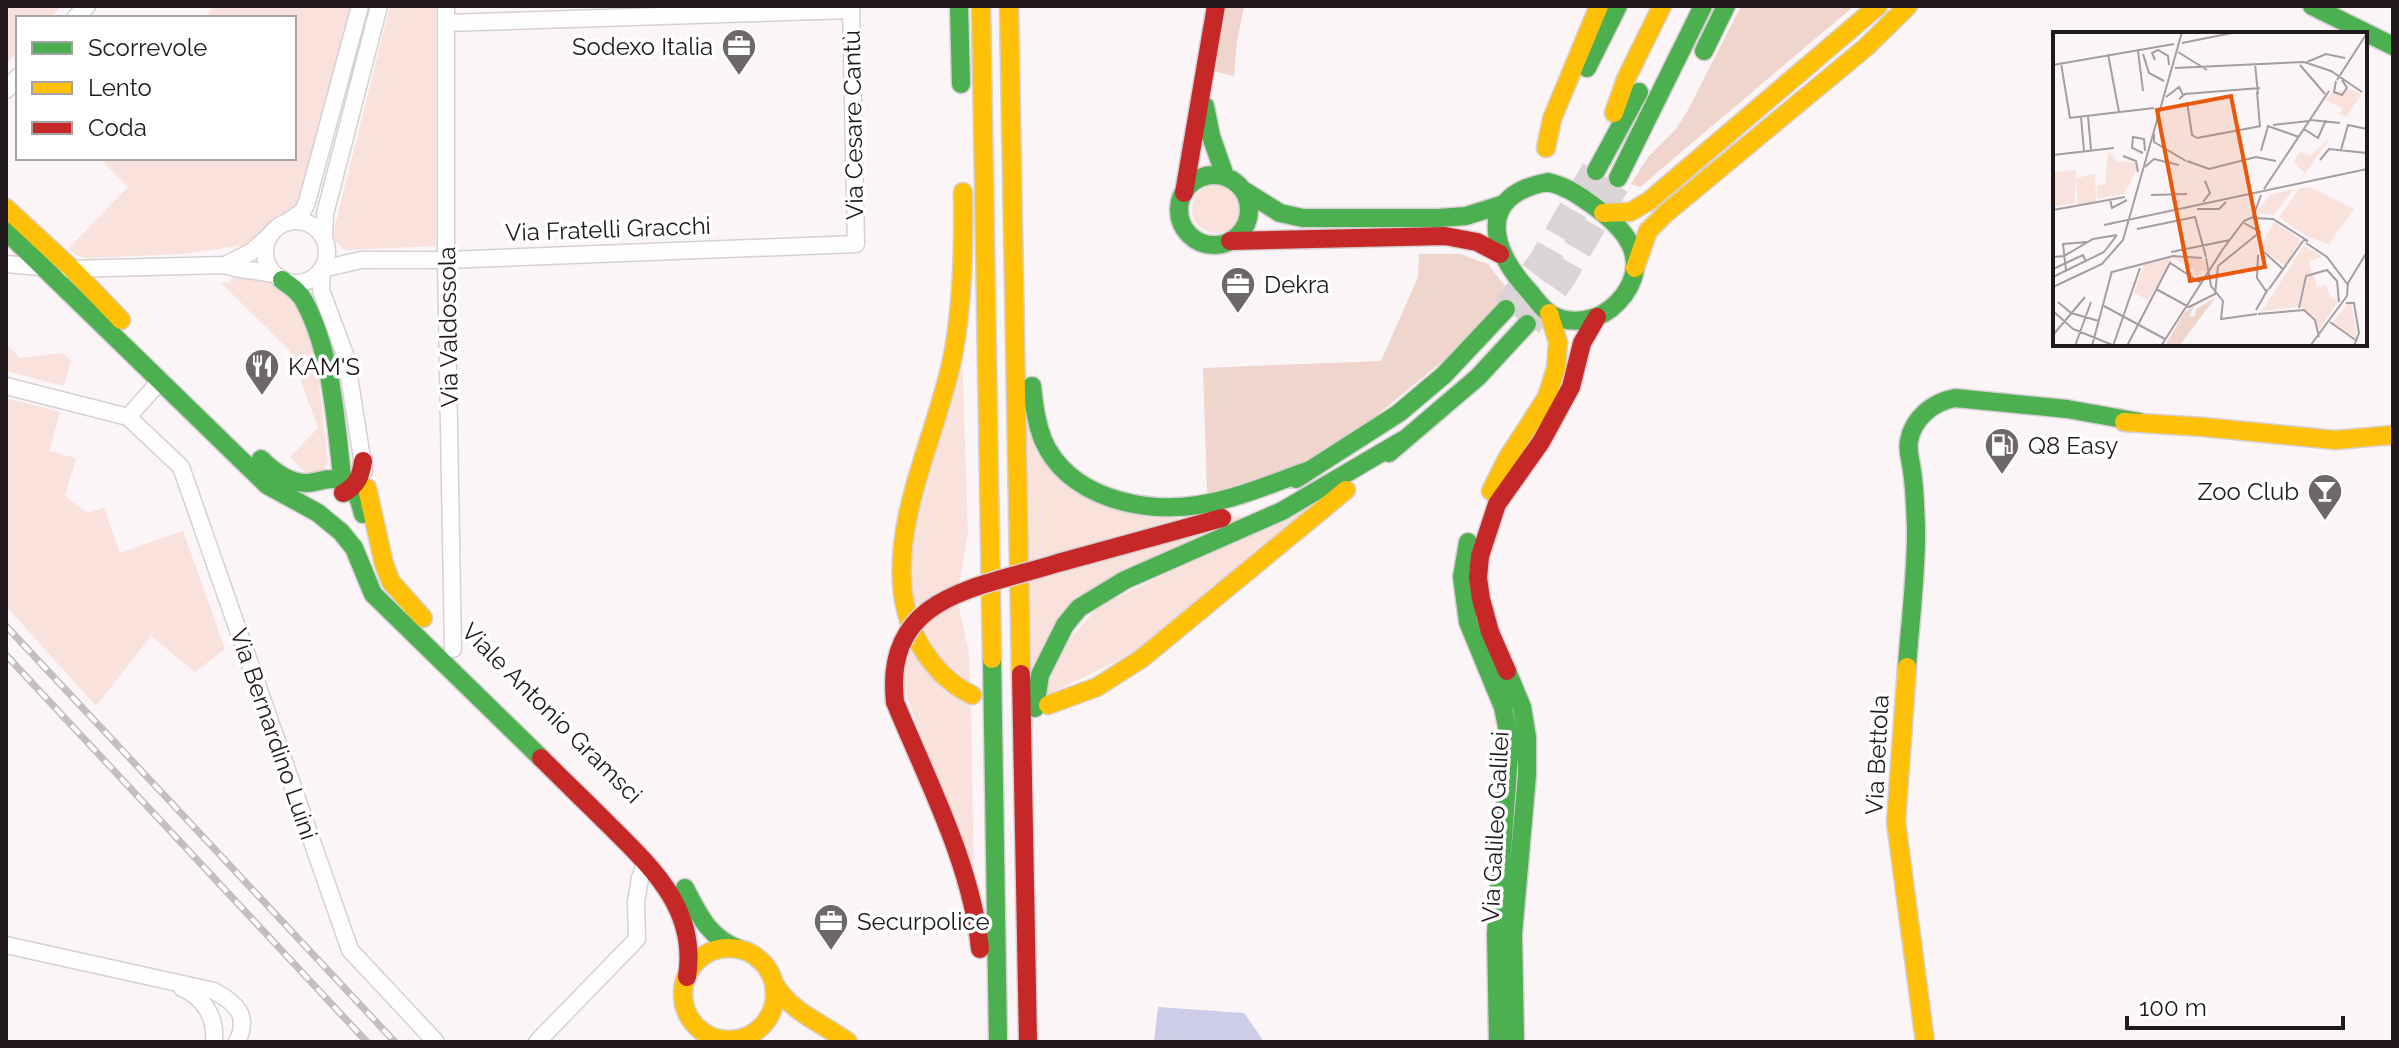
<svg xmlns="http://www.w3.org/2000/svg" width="2399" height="1048" viewBox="0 0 2399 1048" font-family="Raleway,sans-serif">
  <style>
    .green { fill: #f8e2db }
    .forest { fill: #efd5cb }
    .water { fill: #cdcce9 }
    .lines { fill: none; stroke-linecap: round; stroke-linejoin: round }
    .highway-tunnel { stroke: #dad4d7; stroke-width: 30; stroke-dasharray: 30 15; stroke-linecap: butt }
    .street-casing { stroke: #d7d0d3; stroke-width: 19 }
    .fast-casing { stroke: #d7d0d3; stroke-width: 21 }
    .slow-casing { stroke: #d7d0d3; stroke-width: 21 }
    .jam-casing { stroke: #d7d0d3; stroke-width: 21 }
    .street { stroke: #fefefe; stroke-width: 16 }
    .fast { stroke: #4caf50; stroke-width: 18 }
    .slow { stroke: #ffc107; stroke-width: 18 }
    .jam { stroke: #c62828; stroke-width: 18 }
    .rail-casing { stroke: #c1bfc1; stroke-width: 7 }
    .rail { stroke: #fff; stroke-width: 4; stroke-dasharray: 12; stroke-linecap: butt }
    .jam-bridge-casing { stroke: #d7d0d3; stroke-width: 21; stroke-linecap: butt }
    .jam-bridge { stroke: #c62828; stroke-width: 18 }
    .labels { text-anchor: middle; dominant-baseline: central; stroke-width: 7; stroke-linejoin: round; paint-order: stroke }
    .poi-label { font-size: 24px; fill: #21191e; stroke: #fff; text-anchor: start }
    .street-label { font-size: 24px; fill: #21191e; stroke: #fff }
    .inset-road { fill: none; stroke: #a49da1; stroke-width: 2 }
    .view { fill: #e8590c; fill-opacity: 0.15; stroke: #e8590c; stroke-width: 4 }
    .inset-edge { fill: none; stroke: #21191e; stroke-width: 4 }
  </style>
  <rect width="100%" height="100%" fill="#fbf5f8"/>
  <path class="green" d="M6,6H61L50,18H18V51L8,62Z
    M215,6H353L301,200L293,211L279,219L258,238L246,245L181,254L85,258L76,255L69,248L128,187L99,158H294V18H203Z
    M390,6H436V246L344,250L332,237Z
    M1192 209a24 24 0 1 1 48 0a24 24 0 1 1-48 0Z
    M252,275L263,278L293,299L316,355L328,463L324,469L309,476L290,457L318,428L290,351L221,283H229L234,276Z
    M6,344L20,358L62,353L71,360L64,386L6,371Z
    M962,351L968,534L959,585V607L969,653L970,683L934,653L909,589L908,556Z
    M6,398L60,412L49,451L76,458L65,496L87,513L104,508L120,553L183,531L225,649L195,672L151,636L96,706L6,606Z
    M1027,423L1039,458L1182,520L1260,515L1141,565L1031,667Z
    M1339,488L1140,650L1045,696L1061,649L1098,607Z
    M909,646L971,707L974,878L901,681Z"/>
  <path class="forest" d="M1220,6H1244L1237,42L1234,76L1209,70Z
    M1741,6H1854L1640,187L1631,184L1648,157L1675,130L1688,110Z
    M1419,254H1460L1488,264L1505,286L1506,309L1310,470L1207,494L1203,368L1381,361L1418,277Z"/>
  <path class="water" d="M1158,1007L1244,1013L1263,1040L1154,1042Z"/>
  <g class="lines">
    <path class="highway-tunnel" d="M1506,309L1542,264L1596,171
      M1527,324L1561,277L1618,178"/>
    <g class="street-casing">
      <path id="street" d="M446,6V260L453,649
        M75,18L87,6
        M446,23L851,10
        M6,90L18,77
        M265 252a31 31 0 1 1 62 0a31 31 0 1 1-62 0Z
        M286,223L303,211L307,202L360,6
        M324,238L325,214L379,6
        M6,264L41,267
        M225,265L251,252L268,237
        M68,269L225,265C241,271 257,270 273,274
        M322,269L361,260H446L856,244L851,6
        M322,269L321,290L346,357L364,471
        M6,386L128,417L181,467L350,950L436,1042
        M128,417L161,380
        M6,945L214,991C236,1003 250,1015 237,1042
        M182,988C205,998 216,1018 214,1042
        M537,1042L637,939L636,902L640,878L646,862"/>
    </g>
    <g class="fast-casing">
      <path id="fast" d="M959,6L961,84
        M2312,6L2393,46
        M1704,51L1726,6
        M1587,68L1618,6
        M1205,106L1211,136L1225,176
        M1596,171L1639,92
        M1179 210a35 35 0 1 1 70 0a35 35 0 1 1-70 0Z
        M1618,178L1703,6
        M1548,182C1565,186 1577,194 1591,204C1622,226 1652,256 1624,295C1617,304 1607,313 1596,317C1582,322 1566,322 1554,316C1543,311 1536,299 1528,290C1489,248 1477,195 1548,182Z
        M1243,190L1280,213L1303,218H1439L1466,216L1504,204
        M6,231L267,485L318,513L341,532L354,548L373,594L541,758
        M282,280C290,286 299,291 304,301C334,356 336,431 344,493
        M1032,386C1034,405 1036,422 1043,440C1068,497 1142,514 1198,505C1237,499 1273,483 1310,470
        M1389,453L1478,377L1527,324
        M261,459C273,471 288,483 306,483C315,483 323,479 332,479C353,478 359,497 363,514
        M1296,479L1399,413L1444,375L1506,309
        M1468,542L1462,577L1468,622L1503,707L1510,742L1496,934L1498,1042
        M992,659L998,1042
        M1907,667C1910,622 1917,570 1916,526C1915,508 1915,489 1912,471C1911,461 1907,452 1909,441C1913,418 1933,402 1955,398L2067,409L2140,422
        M1507,671L1522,707L1527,737V775L1513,934L1515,1042
        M1035,708L1040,675L1065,625L1079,608L1125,580L1282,511L1403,440
        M685,888C699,915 709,938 739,949"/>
    </g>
    <g class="slow-casing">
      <path id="slow" d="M981,6L992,659
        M1009,6L1021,674
        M1614,113L1626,79L1662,6
        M1546,148L1552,119L1599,6
        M963,192C964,245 963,298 954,350C938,442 869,556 920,645C933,667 949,684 972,695
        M6,208L73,270L121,320
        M1603,213L1630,212L1649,201L1878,6
        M1635,268L1648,231L1666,213L1865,48L1908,6
        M2124,422L2203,427L2335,440L2393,435
        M367,488L384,564L391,582L423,618
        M1491,491L1507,459L1547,397L1556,368L1558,342L1549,313
        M1907,667L1896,822L1925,1042
        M1048,705L1097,687L1141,659L1346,490
        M683 994a46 46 0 1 1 92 0a46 46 0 1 1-92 0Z
        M774,983C790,1012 822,1023 848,1042"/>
    </g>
    <g class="jam-casing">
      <path id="jam" d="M1184,193L1216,6
        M1230,241L1445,236L1477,242L1500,254
        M343,493C357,486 361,476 363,461
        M1058,563L1222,518
        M1507,671L1490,632L1481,599L1478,578L1480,556L1497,504L1541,442L1571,387L1582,343L1597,317
        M1021,674L1028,1042
        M895,702C927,780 972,865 980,949
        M541,758C563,780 586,802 608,824C652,868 698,909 687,977"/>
    </g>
    <use href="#street" class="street"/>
    <use href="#fast" class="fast"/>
    <use href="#slow" class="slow"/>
    <use href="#jam" class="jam"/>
    <g class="rail-casing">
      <path id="rail" d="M6,626L395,1042
        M6,655L367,1042"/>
    </g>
    <use href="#rail" class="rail"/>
    <g class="jam-bridge-casing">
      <path id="jam-bridge" d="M895,702C883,594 979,588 1058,563"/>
    </g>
    <use href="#jam-bridge" class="jam-bridge"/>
  </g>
  <defs>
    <g id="office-pin" transform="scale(1.8)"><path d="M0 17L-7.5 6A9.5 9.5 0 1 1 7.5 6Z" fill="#6d666a" stroke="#fff"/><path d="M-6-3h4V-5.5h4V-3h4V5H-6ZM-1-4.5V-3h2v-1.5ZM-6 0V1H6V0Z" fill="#fff"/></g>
    <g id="restaurant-pin" transform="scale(1.8)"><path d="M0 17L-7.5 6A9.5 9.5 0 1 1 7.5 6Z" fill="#6d666a" stroke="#fff"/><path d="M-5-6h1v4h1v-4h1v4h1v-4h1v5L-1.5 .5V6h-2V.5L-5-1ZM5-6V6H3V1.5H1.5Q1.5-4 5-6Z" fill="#fff"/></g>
    <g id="fuel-pin" transform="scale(1.8)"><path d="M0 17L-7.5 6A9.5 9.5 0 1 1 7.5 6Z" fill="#6d666a" stroke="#fff"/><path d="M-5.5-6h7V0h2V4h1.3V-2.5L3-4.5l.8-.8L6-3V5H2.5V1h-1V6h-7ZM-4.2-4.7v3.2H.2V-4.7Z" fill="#fff"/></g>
    <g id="bar-pin" transform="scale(1.8)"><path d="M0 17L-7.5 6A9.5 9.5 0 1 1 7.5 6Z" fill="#6d666a" stroke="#fff"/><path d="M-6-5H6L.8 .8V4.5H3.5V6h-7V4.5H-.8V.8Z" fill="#fff"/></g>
  </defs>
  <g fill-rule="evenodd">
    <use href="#office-pin" x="739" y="46"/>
    <use href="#office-pin" x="1238" y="284"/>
    <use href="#restaurant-pin" x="262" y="366"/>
    <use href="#fuel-pin" x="2002" y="445"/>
    <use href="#bar-pin" x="2325" y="491"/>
    <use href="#office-pin" x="831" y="921"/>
  </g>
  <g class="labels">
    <g class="poi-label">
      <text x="713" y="46" text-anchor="end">Sodexo Italia</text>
      <text x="1264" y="284">Dekra</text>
      <text x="288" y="366">KAM'S</text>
      <text x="2028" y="445">Q8 Easy</text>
      <text x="2299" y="491" text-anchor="end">Zoo Club</text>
      <text x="857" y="921">Securpolice</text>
    </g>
    <g class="street-label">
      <text transform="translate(853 125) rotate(-91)">Via Cesare Cantù</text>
      <text transform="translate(608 229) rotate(-2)">Via Fratelli Gracchi</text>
      <text transform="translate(448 327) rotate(-91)">Via Valdossola</text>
      <text transform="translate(552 713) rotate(45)">Viale Antonio Gramsci</text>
      <text transform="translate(274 734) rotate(71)">Via Bernardino Luini</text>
      <text transform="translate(1877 755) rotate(-87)">Via Bettola</text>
      <text transform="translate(1495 827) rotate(-87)">Via Galileo Galilei</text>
    </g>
  </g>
  <g transform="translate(2053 32)">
    <rect width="314" height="314" fill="#fbf5f8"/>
    <path d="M301,58L308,63L293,85L286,81L290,77L273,68L280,60ZM278,105L246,150L251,141L241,129L247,120L258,123ZM55,118L64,129L84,131L82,141L71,162L44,167V153L52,152ZM23,138L22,171L0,175V140ZM42,142L43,169L25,173L23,146ZM257,155L301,177L276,212L253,204L226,185L246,157ZM241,157L221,183L203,181L217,163ZM222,190L248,208L232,234L206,215ZM251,213L269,225L256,229L259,242L252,243L245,275L209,279ZM120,224L151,228L154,241L148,238L143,246L141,238L120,226L95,268L81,261L91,232ZM260,242L264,255L273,253L277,265L286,268L266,298L262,285L248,276L253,246ZM298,268L304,307L280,290Z" fill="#f8e2db"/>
    <path d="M163,265L126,314H112L131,281L141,274L136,285L142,284L143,277Z" fill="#efd5cb"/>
    <path class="inset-road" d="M129,11L184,0M85,19L90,59M125,20L154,38M55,22L66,80M90,22L96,41L111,49M102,28L99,21L105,18L115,24L116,33M254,30L273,22L292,26M8,31L17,86M202,32L205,62M0,33L121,12M247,33L272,62M122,36L251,30L278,39L309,60M284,48L314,1M283,49L281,60L289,63L294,56L289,48M204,60L207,95M113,65L126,55L130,63M126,67L132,62L207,56M134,70L139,103L144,106M35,84L38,118M28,85L31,119M16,86L101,76M257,88L287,91M220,93L256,89M251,97L265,106L273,88M101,102V110L133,129M144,106L208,94M288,118L295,93L314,97M208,119L215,94L246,105M90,121L79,116L80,105L91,107L92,119M0,123L61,116M70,124L83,129L85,140M267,128L276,117L314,121M134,129L156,137L203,125L223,129M92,135L101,127L126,133M211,157L276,59M98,163L134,162M57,167L59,176L74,168M150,170L157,161L152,149M144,177H166L173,170M0,178L72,165M200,186L220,187L255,209L250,208M126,188L132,217M51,193L314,137M84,197L142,185L153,225M253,211L274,225L295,253M118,220L177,208M211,220L231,238M205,223L204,246L213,259M0,225L11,224L40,207L64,203M153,226L158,254L170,269L168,287L204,282M165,234L207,200L191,191M0,237L30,223L33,230M13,238L10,212L34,210M59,240L120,224L149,226M0,245L51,220L64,203M0,255L49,232L70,208L129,0M103,257L136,275L162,262L165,234M216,257L250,209M5,270L18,281L46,289M293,271H301L306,301L301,314M51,274L112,307M246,276L253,244L274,238L284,249L286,270M203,278L215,257M0,279L20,297L62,314M205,282L251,278L262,288L266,305M277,290L304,309M0,303L32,265M22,314L38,270M39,314L59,239M60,314L87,236M74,314L117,231L148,251M108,314L170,217L191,189L200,185L208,163M257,314L294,264L295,251L314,220"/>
    <path class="view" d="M178,64L212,235L137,249L104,78Z"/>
    <rect width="314" height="314" class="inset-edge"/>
  </g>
  <rect width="2399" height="1048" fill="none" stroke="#21191e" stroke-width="16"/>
  <rect x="16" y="16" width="280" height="144" fill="#ffffff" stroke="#a6a3a5" stroke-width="2"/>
  <rect x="32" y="42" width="40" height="12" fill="#4caf50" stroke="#a6a3a5" stroke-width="2"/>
  <text x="88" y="56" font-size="24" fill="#21191e">Scorrevole</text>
  <rect x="32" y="82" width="40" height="12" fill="#ffc107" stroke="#a6a3a5" stroke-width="2"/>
  <text x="88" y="96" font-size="24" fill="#21191e">Lento</text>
  <rect x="32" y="122" width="40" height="12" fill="#c62828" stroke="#a6a3a5" stroke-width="2"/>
  <text x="88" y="136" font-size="24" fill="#21191e">Coda</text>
  <path d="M2127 1016v12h216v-12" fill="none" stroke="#21191e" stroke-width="4"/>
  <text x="2139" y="1016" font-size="24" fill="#21191e" stroke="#ffffff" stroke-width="6" paint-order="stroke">100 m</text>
</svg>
